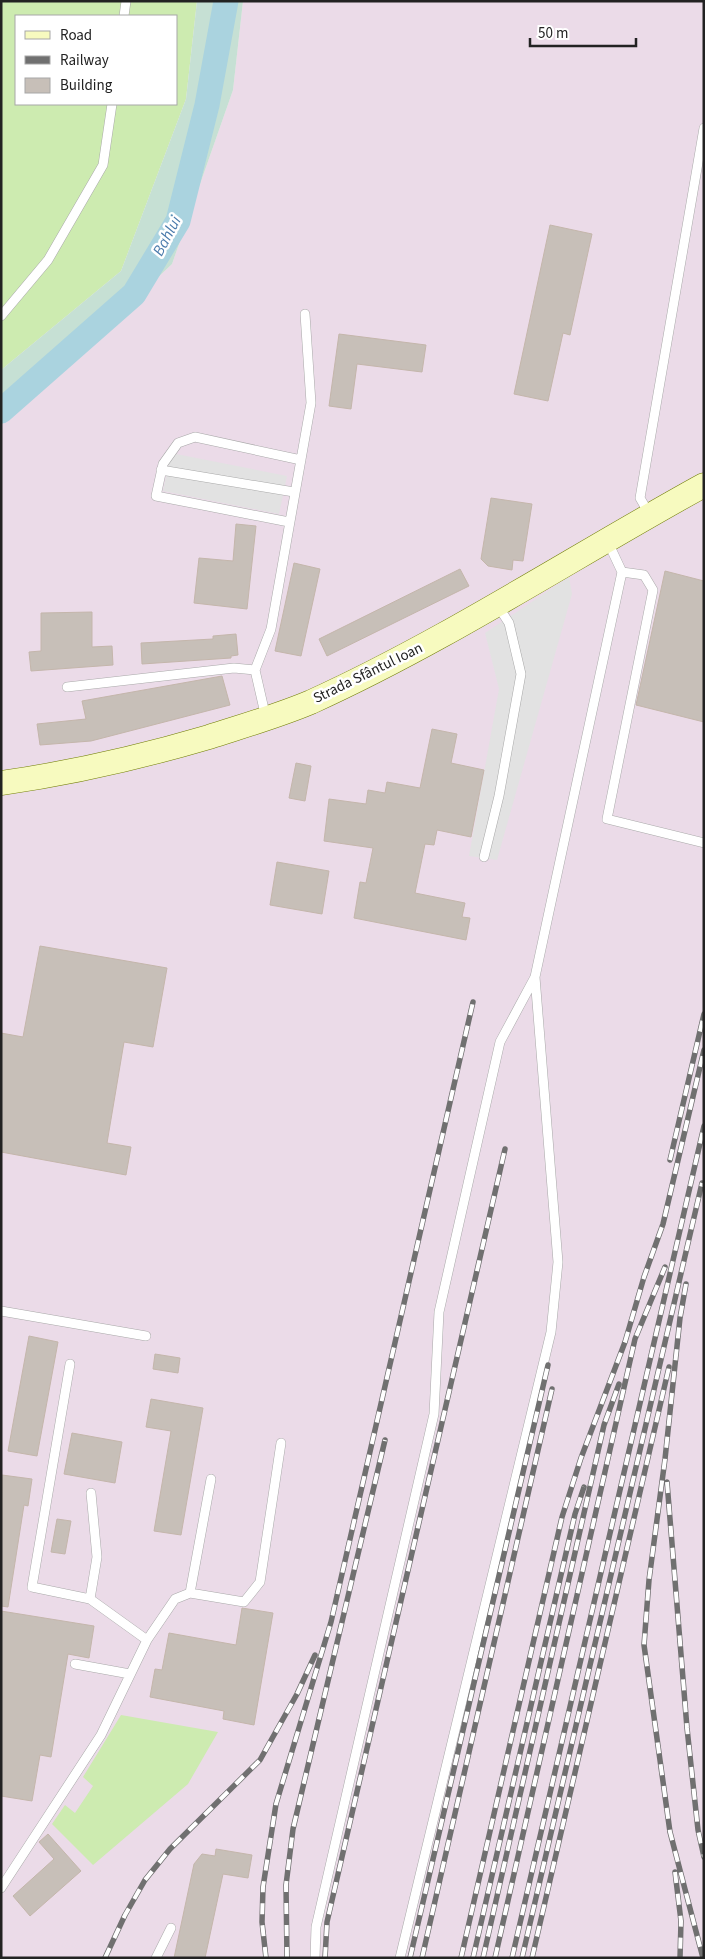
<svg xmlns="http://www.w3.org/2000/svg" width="705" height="1959" viewBox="0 0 705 1959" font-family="'Source Sans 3',sans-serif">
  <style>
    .industrial { fill: #ebdbe8 }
    .grass { fill: #cdebb0; fill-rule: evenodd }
    .wetland { fill: #c6e0d4 }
    .parking { fill: #e2e2e2 }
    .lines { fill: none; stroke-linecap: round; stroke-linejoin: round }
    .river { stroke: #aad3df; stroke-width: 25 }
    .building { fill: #c7bfb8; stroke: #c4b6ab }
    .lane-casing { stroke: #a9a9a9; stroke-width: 10 }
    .secondary-casing { stroke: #707d05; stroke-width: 25 }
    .lane { stroke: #fff; stroke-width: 9 }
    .secondary { stroke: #f7fabf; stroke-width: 24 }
    .rail-casing { stroke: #707070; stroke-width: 5.5 }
    .rail { stroke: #fff; stroke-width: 4; stroke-dasharray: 11; stroke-linecap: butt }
    .labels { text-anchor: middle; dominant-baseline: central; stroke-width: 5; stroke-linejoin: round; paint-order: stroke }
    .street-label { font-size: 15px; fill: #222; stroke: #fff }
    .water-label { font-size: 16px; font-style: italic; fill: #4a7aab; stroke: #fff }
  </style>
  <rect width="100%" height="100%" fill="#f2efe9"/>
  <path class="industrial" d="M243,1H704V1958H1V425L172,264L233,90Z"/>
  <path class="grass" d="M1,1H197L186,99L121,271L1,370ZM16,16H176V104H16Z
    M121,1715L218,1732L188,1784L93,1865L52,1824L65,1805L75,1813L93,1786L83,1777Z"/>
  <path class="wetland" d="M197,1H243L233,90L172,264L1,425V370L121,271L186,99Z"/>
  <path class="parking" d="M171,453L287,476L279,514L163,491Z
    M569,577L572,594L497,860L469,856L499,689L485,633Z"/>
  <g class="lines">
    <path class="river" d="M1,411L134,294L178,221L207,105L226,1"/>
  </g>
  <path class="building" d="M550,225L592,234L570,335L563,333L548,401L514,394Z
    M339,334L426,345L422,372L357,364L351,409L329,406Z
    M491,498L532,504L523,561L513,560L512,570L488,566L481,559Z
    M236,524L256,526L247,609L194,603L199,558L233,561Z
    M294,563L320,569L301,656L275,651Z
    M460,569L469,586L327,656L319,639Z
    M665,571L704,581V722L636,705Z
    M92,612V647L112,646L113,665L31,671L29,652L41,651V613Z
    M236,634L238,655L231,656V658L142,664L141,643L213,639V636Z
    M222,676L230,705L91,741L40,745L37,724L86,719L82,701Z
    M432,729L457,734L451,763L484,770L471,837L437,830L434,845L425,844L415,893L465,903L462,917L470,918L466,940L354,918L360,882L366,883L373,848L324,841L329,799L366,804L368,790L385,793L387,782L420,788Z
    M296,763L311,766L305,801L289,798Z
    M277,862L329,871L322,914L270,905Z
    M40,946L167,968L153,1047L124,1042L107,1143L131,1147L126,1175L1,1152V1033L23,1037Z
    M29,1336L58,1342L37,1456L8,1451Z
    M155,1354L180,1358L178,1373L153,1369Z
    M151,1399L203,1408L181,1535L154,1531L171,1431L146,1427Z
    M72,1433L122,1442L115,1483L64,1474Z
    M2,1475L32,1479L28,1506L24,1505L8,1607L1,1606Z
    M57,1519L71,1521L65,1554L51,1552Z
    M242,1608L273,1613L254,1725L223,1719L224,1711L150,1697L155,1669L162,1670L169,1633L236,1645Z
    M1,1611L94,1626L89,1658L68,1654L51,1757L40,1755L32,1801L1,1796Z
    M48,1834L81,1871L30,1916L13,1896L54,1859L39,1842Z
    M216,1849L252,1855L248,1878L223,1874L205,1958H174L194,1864L202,1854L215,1856Z"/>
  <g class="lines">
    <g class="lane-casing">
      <path id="lane" d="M124,16L126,1
        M1,316L48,260L103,165L112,104
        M161,470L294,492
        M650,515L640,498L704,128
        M289,522L156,496L163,464L178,443L195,437L301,460
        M607,540L622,572L644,575L653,590L607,819L704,843
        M67,687L234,668L255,670
        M266,718L255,670L271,629L311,403L305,314
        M484,857L499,796L521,674L509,623L498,606
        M1,1311L146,1336
        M70,1364L32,1587L90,1599L147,1640
        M190,1593L211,1479
        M90,1599L97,1557L91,1493
        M75,1664L130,1674
        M1,1888L101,1735L147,1640L175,1599L190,1593L244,1602L260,1582L281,1443
        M156,1958L171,1928
        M315,1958L316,1927L434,1414L439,1312L500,1042L535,977L622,572
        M400,1958L551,1332L558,1262L535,977"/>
    </g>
    <g class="secondary-casing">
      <path id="secondary" d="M1,783C72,773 141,757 209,737C243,726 278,716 311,702C447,640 573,557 704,485"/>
    </g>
    <use href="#lane" class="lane"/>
    <use href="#secondary" class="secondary"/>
    <g class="rail-casing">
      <path id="rail" d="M670,1160L704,1014
        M686,1284L680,1318L665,1459L649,1580L644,1645L670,1832L703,1958
        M667,1482L687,1728L698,1830L704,1857
        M675,1872L681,1921L680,1958
        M105,1958L125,1915L145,1880L170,1849L260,1760L297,1694L315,1655
        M266,1958L262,1922L263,1887L276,1804L331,1622L473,1002
        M287,1958L286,1885L293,1829L385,1440
        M325,1958L327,1922L505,1149
        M410,1958L548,1365
        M422,1958L552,1389
        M461,1958L562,1517L581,1458L625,1342L644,1277L663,1224L704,1050
        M473,1958L575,1514L584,1487
        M483,1958L604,1425L619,1384
        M495,1958L635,1339L665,1267
        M512,1958L704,1126
        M522,1958L702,1183
        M532,1958L669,1367"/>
    </g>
    <use href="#rail" class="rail"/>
  </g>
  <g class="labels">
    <g class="street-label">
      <text transform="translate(368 673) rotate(-26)">Strada Sfântul Ioan</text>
    </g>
    <g class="water-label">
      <text transform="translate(167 236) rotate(-62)">Bahlui</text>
    </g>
  </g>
  <rect width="705" height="1959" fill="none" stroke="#222222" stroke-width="5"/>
  <rect x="15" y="15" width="162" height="90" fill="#ffffff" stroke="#a7a7a7"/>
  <rect x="25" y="31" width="25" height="8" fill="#f7fabf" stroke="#a7a7a7"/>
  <text x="60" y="40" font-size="15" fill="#222222">Road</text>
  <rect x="25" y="56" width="25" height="8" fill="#707070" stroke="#a7a7a7"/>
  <text x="60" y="65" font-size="15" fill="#222222">Railway</text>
  <rect x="25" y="78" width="25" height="15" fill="#c7bfb8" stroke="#a7a7a7"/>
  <text x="60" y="90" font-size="15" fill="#222222">Building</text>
  <path d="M530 38v8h106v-8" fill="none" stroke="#222222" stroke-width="2.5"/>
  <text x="538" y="38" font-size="15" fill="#222222" stroke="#ffffff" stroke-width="4" paint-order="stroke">50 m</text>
</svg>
